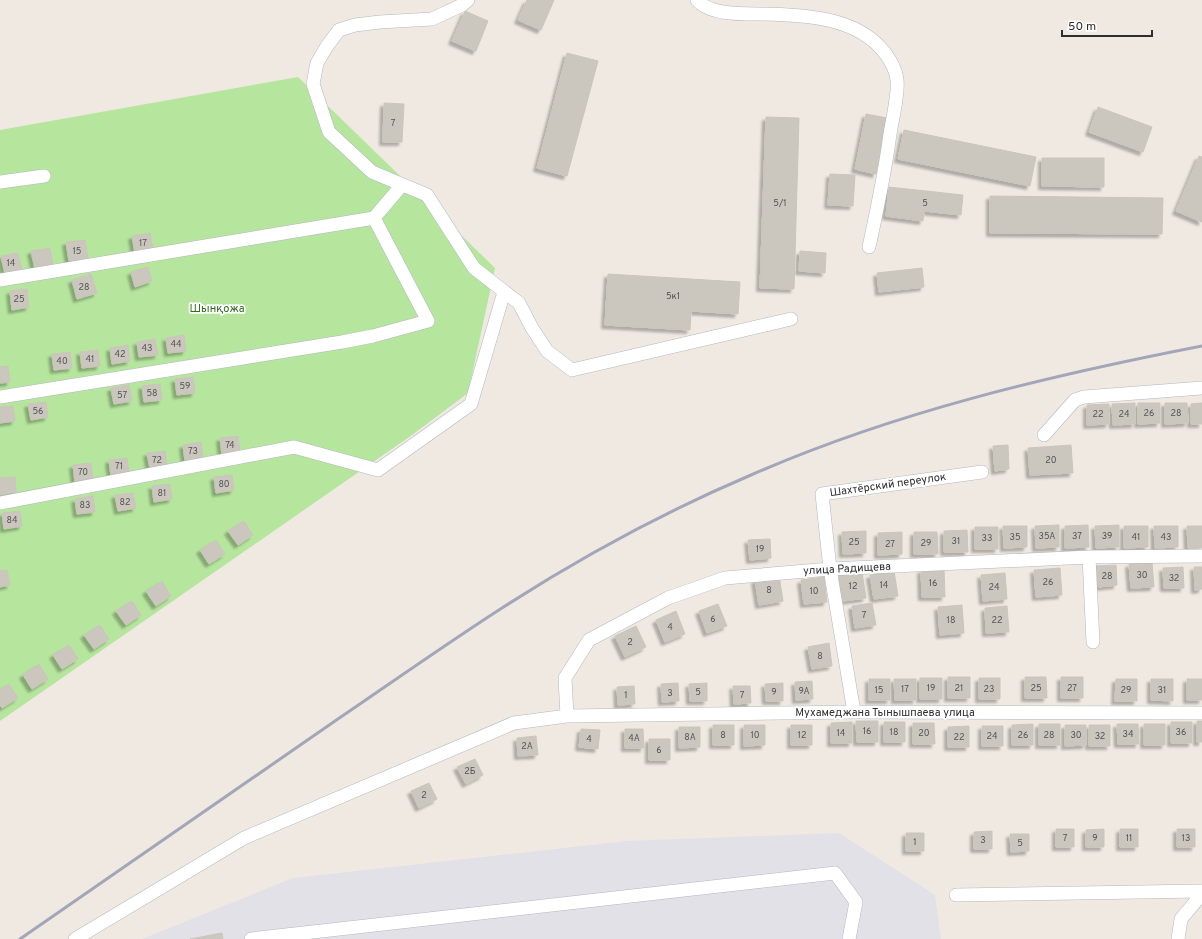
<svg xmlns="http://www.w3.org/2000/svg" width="1202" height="939" viewBox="0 0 1202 939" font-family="Overpass,sans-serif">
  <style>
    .industrial { fill: #e3e1e8 }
    .green { fill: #b6e59e }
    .building { fill: #cbc7bf; stroke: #cbc5ba; filter: url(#shadow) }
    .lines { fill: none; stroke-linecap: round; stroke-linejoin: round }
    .minor-casing { stroke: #b4b7c1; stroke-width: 14 }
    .minor { stroke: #fff; stroke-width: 13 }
    .rail { stroke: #a3a6b8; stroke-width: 3 }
    .labels { text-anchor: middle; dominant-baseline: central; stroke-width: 3.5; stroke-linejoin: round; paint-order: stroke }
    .number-label { font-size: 9px; fill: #555452 }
    .park-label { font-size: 11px; fill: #2c6e1b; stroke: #fff }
    .street-label { font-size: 11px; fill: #2e2e2e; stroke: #fff }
  </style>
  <defs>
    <filter id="shadow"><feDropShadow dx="-3.5" dy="3.5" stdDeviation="1" flood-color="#0004"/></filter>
  </defs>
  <rect width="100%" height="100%" fill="#efe9e1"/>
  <path class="industrial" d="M839,833L935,895L941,939H142L293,878L627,841Z"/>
  <path class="green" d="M298,77L495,268L468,393L412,435L0,721V130Z"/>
  <path class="building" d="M527,0H554L541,30L518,20Z
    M465,11L488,21L476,51L452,41Z
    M567,53L598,61L567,176L537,168Z
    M384,103L404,104L402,142H383Z
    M1098,107L1152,127L1143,152L1089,132Z
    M866,114L887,118L876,174L855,169Z
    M766,117L799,118L794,289L760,288Z
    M904,130L1036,157L1030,186L898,159Z
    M1199,156L1202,157V222L1176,211Z
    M1042,158H1104V187L1042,186Z
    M830,174L855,175L853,206L828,205Z
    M889,187L963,195L961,215L924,211L923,221L886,216Z
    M990,196L1163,198L1162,234L990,233Z
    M150,233L153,250L135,253L132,236Z
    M85,240L88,259L69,261L66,242Z
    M50,248L53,266L35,269L31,251Z
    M800,251L826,253L825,273L799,271Z
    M18,253L22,270L5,274L1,256Z
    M148,267L152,281L135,287L131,272Z
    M922,268L924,287L879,292L877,273Z
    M91,274L97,293L77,299L72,280Z
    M608,274L740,282L738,314L691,311L690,330L605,325Z
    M27,289L29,307L12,310L10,291Z
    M184,335L186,351L168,353L166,338Z
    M155,339L158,355L139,357L137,342Z
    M128,345L130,361L112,364L110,348Z
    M98,350L100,366L82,368L80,352Z
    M70,352L72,368L54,370L52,354Z
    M8,366L10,382L0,383V367Z
    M193,377L195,393L177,395L175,379Z
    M160,384L162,400L144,402L142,386Z
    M129,385L132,401L114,404L111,388Z
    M46,402L48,417L31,420L28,404Z
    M1135,403V424L1113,425L1112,404Z
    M1138,403H1160V423L1138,424Z
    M1165,403H1187L1188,423L1165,424Z
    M1202,403V424H1191V404Z
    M1109,404V424L1087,425V405Z
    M13,406L15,421L0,423V407Z
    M238,436L240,452L222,455L220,438Z
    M201,442L203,458L185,461L183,445Z
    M1008,445L1009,469L995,471L993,446Z
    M1071,445L1073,473L1030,475L1028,448Z
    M165,451L167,466L150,469L147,453Z
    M127,458L129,473L111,476L109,460Z
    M91,463L93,478L75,482L73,465Z
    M232,475L234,490L216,493L214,477Z
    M15,477L16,492L0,495V478Z
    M170,484L172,499L154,502L152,486Z
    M133,493L136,508L118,511L115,495Z
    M93,496L95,512L77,514L75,499Z
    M20,511L22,526L4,529L2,513Z
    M244,521L253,535L238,545L228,531Z
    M1059,525V547L1036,548L1035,526Z
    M1088,525L1089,547L1065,548V526Z
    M1119,525V547L1096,548L1095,526Z
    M1003,526H1027V547L1004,548Z
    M1124,526H1148V547L1124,548Z
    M1154,526H1178V547L1155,548Z
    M1187,526H1202V548H1188Z
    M975,527H998V549H975Z
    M967,530L968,552H944V531Z
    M866,531V553L843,554L842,532Z
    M902,532V554L878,555V533Z
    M914,532H937L938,554H914Z
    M770,539L771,558L750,560L748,540Z
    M216,540L225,554L209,564L200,550Z
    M1152,562L1154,587L1131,588L1129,564Z
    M1116,565L1117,585L1098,587L1096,566Z
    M1183,567L1184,588H1164L1163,568Z
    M1194,567H1202V589L1195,590Z
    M1060,568L1062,595L1036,597L1034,570Z
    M944,569L945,597H922L921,570Z
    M7,570L10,585L0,587V571Z
    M894,571L898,596L874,599L870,575Z
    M862,572L866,598L843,601L839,575Z
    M1005,573L1007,599L983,601L981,575Z
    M779,575L783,601L759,605L755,580Z
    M824,577L827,602L804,604L801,580Z
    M162,581L171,596L156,606L146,591Z
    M132,601L141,615L126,625L116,611Z
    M872,603L876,625L855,628L852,606Z
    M718,604L727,626L707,633L699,611Z
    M962,605L964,633L940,635L938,607Z
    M1007,606L1009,632L986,633L985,608Z
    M676,611L685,634L665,642L656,620Z
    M100,625L109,639L94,649L84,635Z
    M636,626L646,647L625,657L615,636Z
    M829,643L832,666L812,669L808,647Z
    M69,645L78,659L62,669L53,655Z
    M39,664L48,679L32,689L23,675Z
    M948,677H970V698H948Z
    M1025,677H1046L1047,698H1025Z
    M1061,677H1083V698H1061Z
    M920,678H942V699H920Z
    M979,678H1000V699H979Z
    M869,679H890V700H869Z
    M894,679H916V700H895Z
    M1116,679H1137V701H1115Z
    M1151,679H1173V701L1151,700Z
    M1187,679H1202V700H1187Z
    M812,681L813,699L796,700L795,682Z
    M678,683L679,701L662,702L661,684Z
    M707,683V701H690L689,684Z
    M783,683V701H766L765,684Z
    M9,684L18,698L2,708L0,705V690Z
    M634,686L635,704L618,705L617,687Z
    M733,686H750L751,703L734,704Z
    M856,721H878V742H857Z
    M1197,721H1202V742H1197Z
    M852,722V743H831V723Z
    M884,722H905V742H884Z
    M1171,722H1192V743H1171Z
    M913,723H934L935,744H913Z
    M1033,724V745H1012V725Z
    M1039,724H1060V745H1039Z
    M1117,724H1138L1139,744H1118Z
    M1144,724H1165V745H1144Z
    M713,725H734V745H713Z
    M744,725H765V745L744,746Z
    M791,725H812V745H791Z
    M1065,725H1086V745L1065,746Z
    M1089,725H1110V746H1089Z
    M969,726V747H948V727Z
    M982,726H1003V746H982Z
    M679,727H700V747L679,748Z
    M581,729L600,730L598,749L579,747Z
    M625,729H643L644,748H625Z
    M536,736L538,755L518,756L517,738Z
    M649,739H670V760H649Z
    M475,759L483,775L466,784L457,767Z
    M429,783L437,799L419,808L411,791Z
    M1056,829H1074V847H1056Z
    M1104,829V847H1086V830Z
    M1120,829H1138V847H1120Z
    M1177,829H1195V847H1177Z
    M992,831V849H974V832Z
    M906,833H924V851H906Z
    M1010,834H1029V851L1011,852Z
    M222,933L223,939H190Z"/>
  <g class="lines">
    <g class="minor-casing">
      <path id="minor" d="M468,0L462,5L432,19L380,22L355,25L339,30L327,46L317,63L313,84L329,132L372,172L427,195L474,268L519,303L532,328L547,351L572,370L791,319
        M697,0C709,14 738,14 757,14C801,15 856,15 885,53C891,61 896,70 897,80C899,92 892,121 890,134C885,172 877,210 869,247
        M0,182L44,176
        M0,280L374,218
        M0,397L342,342L373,336L428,321L374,218L402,185
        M1044,435L1075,400L1084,397L1202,388
        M0,503L294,447L378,470L471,404L504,292
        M1089,557L1093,642
        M854,712L830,569L822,494L982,472
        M567,716L565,678L589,640L668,598L725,578L830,569L1089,557L1202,556
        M956,895L1202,891
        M75,939L244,838L514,723L567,716L854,712L1202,713
        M251,939L835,873L856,902L849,939
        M1178,939L1181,919L1202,894"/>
    </g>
    <use href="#minor" class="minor"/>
    <path class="rail" d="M20,939C125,866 230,794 335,721C391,683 446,644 502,608C581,557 664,512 751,475C895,412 1048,376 1202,346"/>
  </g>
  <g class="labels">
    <g class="number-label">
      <text x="393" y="123">7</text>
      <text x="780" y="203">5/1</text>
      <text x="925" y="203">5</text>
      <text x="143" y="243">17</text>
      <text x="77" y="251">15</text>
      <text x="11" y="263">14</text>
      <text x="84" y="287">28</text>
      <text x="673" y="296">5к1</text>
      <text x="19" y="299">25</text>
      <text x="176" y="344">44</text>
      <text x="147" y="348">43</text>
      <text x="120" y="354">42</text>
      <text x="90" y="359">41</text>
      <text x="62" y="361">40</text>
      <text x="185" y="386">59</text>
      <text x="152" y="393">58</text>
      <text x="122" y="395">57</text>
      <text x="38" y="411">56</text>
      <text x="1149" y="413">26</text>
      <text x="1176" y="413">28</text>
      <text x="1098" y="414">22</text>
      <text x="1124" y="414">24</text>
      <text x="230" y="445">74</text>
      <text x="193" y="451">73</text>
      <text x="157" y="460">72</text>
      <text x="1051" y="460">20</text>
      <text x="119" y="466">71</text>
      <text x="83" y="472">70</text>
      <text x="224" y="484">80</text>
      <text x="162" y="493">81</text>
      <text x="125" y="502">82</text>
      <text x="85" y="505">83</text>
      <text x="12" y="520">84</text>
      <text x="1047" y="536">35А</text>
      <text x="1077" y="536">37</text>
      <text x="1107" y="536">39</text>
      <text x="1015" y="537">35</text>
      <text x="1136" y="537">41</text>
      <text x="1166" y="537">43</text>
      <text x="987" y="538">33</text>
      <text x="956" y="541">31</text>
      <text x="854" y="542">25</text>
      <text x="926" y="543">29</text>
      <text x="890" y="544">27</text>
      <text x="760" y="549">19</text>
      <text x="1142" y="575">30</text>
      <text x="1107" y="576">28</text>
      <text x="1174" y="578">32</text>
      <text x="1048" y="582">26</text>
      <text x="933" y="583">16</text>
      <text x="884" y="585">14</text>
      <text x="853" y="586">12</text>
      <text x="994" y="587">24</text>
      <text x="769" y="590">8</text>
      <text x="814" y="591">10</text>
      <text x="864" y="615">7</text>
      <text x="713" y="619">6</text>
      <text x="951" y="620">18</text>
      <text x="997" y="620">22</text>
      <text x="670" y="627">4</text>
      <text x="630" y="642">2</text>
      <text x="820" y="656">8</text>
      <text x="931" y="688">19</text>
      <text x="959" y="688">21</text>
      <text x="1036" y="688">25</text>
      <text x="1072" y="688">27</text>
      <text x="905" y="689">17</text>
      <text x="989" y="689">23</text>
      <text x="879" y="690">15</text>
      <text x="1126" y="690">29</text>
      <text x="1162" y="690">31</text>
      <text x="804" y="691">9А</text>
      <text x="698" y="692">5</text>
      <text x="774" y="692">9</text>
      <text x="670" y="693">3</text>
      <text x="626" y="695">1</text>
      <text x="742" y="695">7</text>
      <text x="867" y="731">16</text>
      <text x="894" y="732">18</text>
      <text x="1181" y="732">36</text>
      <text x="841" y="733">14</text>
      <text x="924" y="733">20</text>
      <text x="1128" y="734">34</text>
      <text x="723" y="735">8</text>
      <text x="755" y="735">10</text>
      <text x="802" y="735">12</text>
      <text x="1023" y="735">26</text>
      <text x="1049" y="735">28</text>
      <text x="1076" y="735">30</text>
      <text x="992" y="736">24</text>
      <text x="1100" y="736">32</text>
      <text x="690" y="737">8А</text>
      <text x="959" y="737">22</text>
      <text x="634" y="738">4А</text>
      <text x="589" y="739">4</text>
      <text x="527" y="746">2А</text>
      <text x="659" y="750">6</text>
      <text x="470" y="771">2Б</text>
      <text x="424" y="795">2</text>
      <text x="1065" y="838">7</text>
      <text x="1095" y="838">9</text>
      <text x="1129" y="838">11</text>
      <text x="1186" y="838">13</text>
      <text x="983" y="840">3</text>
      <text x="915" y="842">1</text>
      <text x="1020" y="843">5</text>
    </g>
    <g class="park-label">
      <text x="217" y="309">Шынқожа</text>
    </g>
    <g class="street-label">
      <text transform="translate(888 485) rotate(-8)">Шахтёрский переулок</text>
      <text transform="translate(847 569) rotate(-3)">улица Радищева</text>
      <text x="885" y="713">Мухамеджана Тынышпаева улица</text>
    </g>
  </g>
  <path d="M1062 30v6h90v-6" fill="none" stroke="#2e2e2e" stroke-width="2"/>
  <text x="1068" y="30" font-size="12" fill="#2e2e2e" stroke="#ffffff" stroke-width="3" paint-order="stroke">50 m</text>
</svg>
